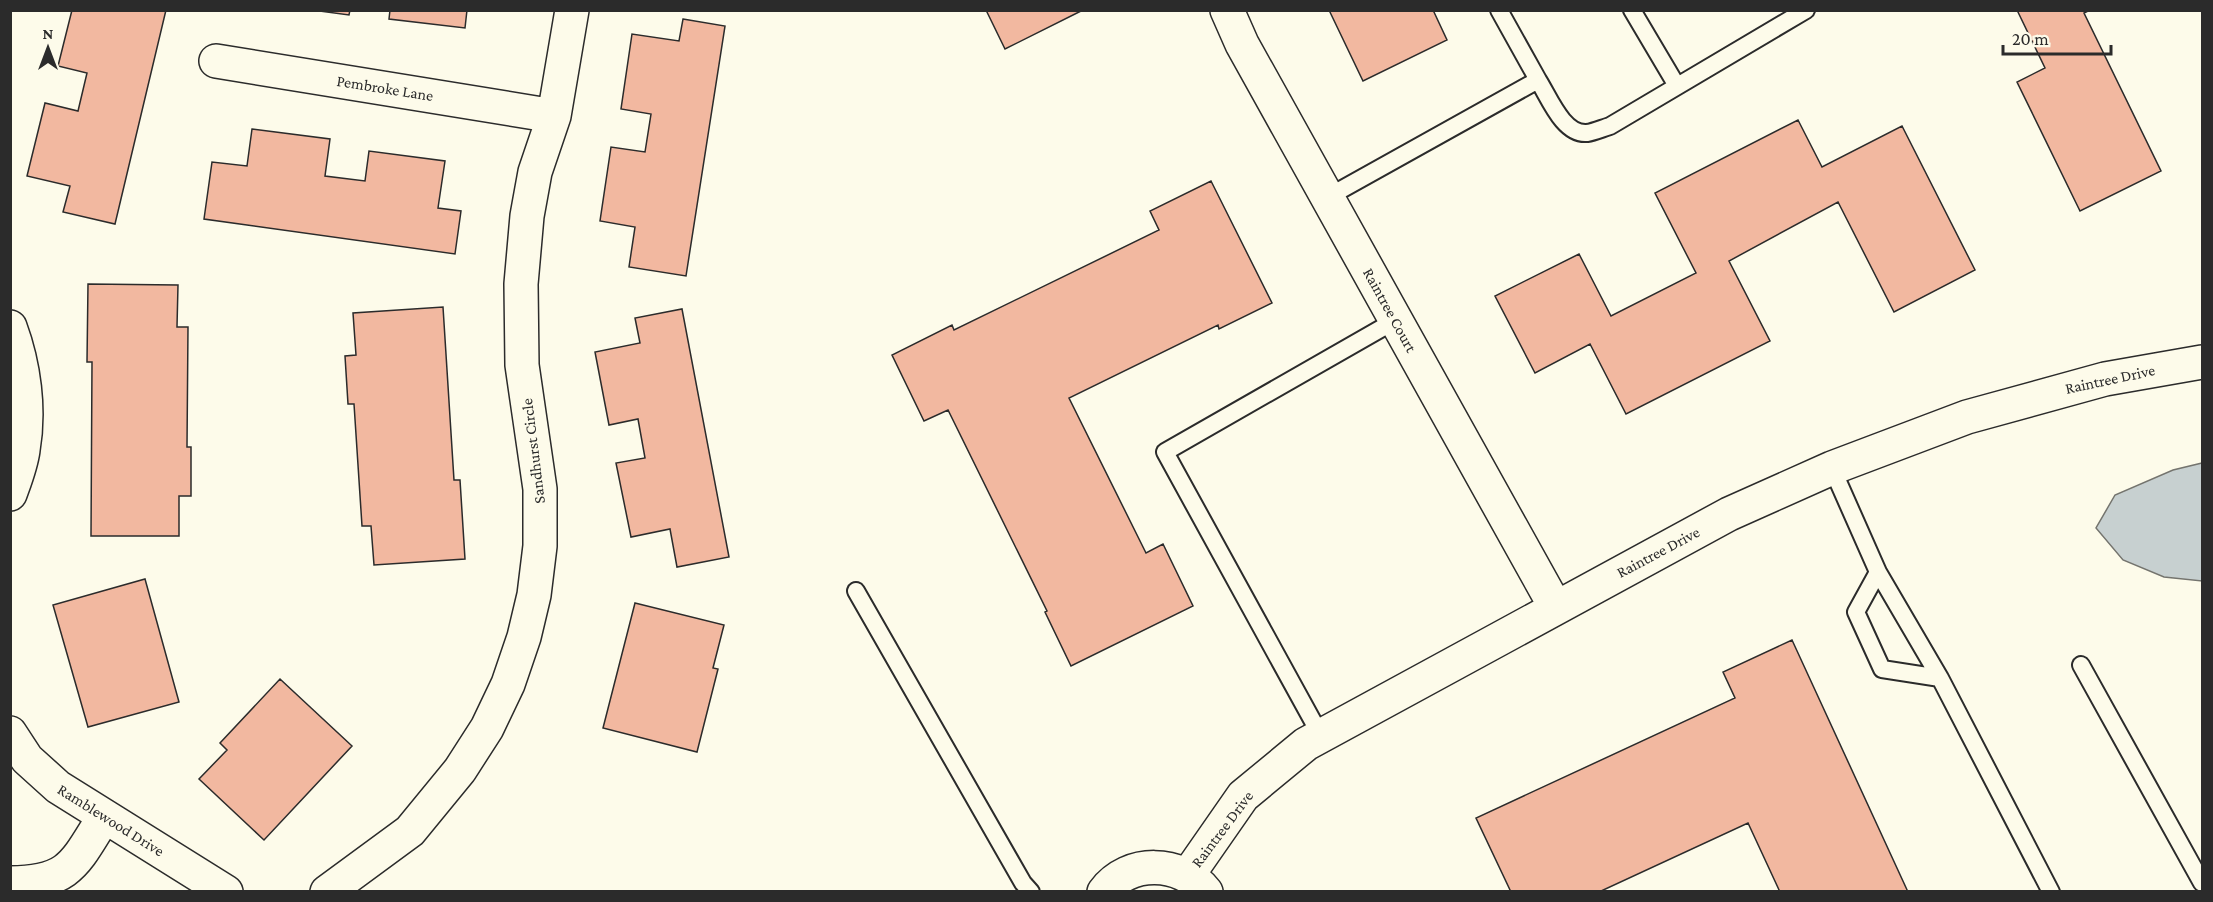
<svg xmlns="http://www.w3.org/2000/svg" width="2213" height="902" viewBox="0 0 2213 902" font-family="'Crimson Pro',serif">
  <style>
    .water { fill: #c7d0d0; stroke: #74746e; stroke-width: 1.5 }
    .building { fill: #f2b8a0; stroke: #2b2b2b; stroke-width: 1.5 }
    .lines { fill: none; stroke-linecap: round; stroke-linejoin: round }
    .lane-casing { stroke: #2b2b2b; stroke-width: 20 }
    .street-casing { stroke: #2b2b2b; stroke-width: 36 }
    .lane { stroke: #fdfbea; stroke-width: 16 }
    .street { stroke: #fdfbea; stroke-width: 33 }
    .labels { text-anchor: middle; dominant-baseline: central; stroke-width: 4.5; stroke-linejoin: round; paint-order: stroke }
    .street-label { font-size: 16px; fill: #2b2b2b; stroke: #fdfbea }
  </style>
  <rect width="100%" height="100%" fill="#fdfbea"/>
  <path class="water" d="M2202,463V581L2164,577L2123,560L2096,528L2115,495L2173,470Z"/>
  <path class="building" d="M72,10H166L115,224L63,212L70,186L27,176L45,103L78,111L87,73L58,66Z
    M312,10H350L349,15Z
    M390,10H467L465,28L389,19Z
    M986,10H1083L1005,49Z
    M1329,10H1433L1447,40L1363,81Z
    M2017,10H2090L2084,13L2161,171L2080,211L2017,82L2045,68Z
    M683,19L725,26L686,276L629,267L635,227L600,221L611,147L645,152L651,114L621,109L632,34L679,41Z
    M1798,120L1822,167L1902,126L1975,270L1894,312L1838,202L1729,261L1770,341L1626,414L1590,344L1535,373L1495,296L1579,254L1611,316L1696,273L1655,193Z
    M252,129L330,139L325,176L365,181L369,151L445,161L438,208L461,211L455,254L204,219L212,162L247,166Z
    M1211,181L1272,303L1219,329L1218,325L1069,398L1146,553L1163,544L1193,606L1071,666L1045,612L1047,611L948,410L924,421L892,355L952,325L954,330L1159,230L1150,211Z
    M88,284L178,285L177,327H188L187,447H191V496H179V536H91L92,362H87Z
    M443,307L454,480H460L465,559L374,565L371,526H362L354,404H348L345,356L356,355L353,313Z
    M682,309L729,557L677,567L670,529L631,537L616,463L645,458L638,419L609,425L595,352L640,343L635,318Z
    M145,579L179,702L88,727L53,605Z
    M635,603L724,625L713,668L718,669L697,752L603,728Z
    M1792,640L1908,892H1780L1748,823L1599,892H1511L1476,818L1735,698L1723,672Z
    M280,679L352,746L264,840L199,779L227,750L220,743Z"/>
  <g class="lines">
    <g class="lane-casing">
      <path id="lane" d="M1499,10L1538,80
        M1632,10L1677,86
        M1328,197L1538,80C1549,97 1563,135 1587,133C1594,132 1603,128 1610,126L1806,10
        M1832,468L1878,572L1940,678L2051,892
        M1878,572L1856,612L1882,669L1940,678
        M856,591L1023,883L1031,892
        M2081,665L2202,883
        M1321,736L1165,452L1396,320"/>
    </g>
    <g class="street-casing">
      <path id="street" d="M1227,10L1242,44L1556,608
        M216,61L554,116
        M10,327C24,365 30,409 23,450C21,465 15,480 10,494
        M10,733L27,759L58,787L226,892
        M1188,875L1243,796L1306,744L1729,514L1832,468L1967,417L2105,379L2202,362
        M10,883C70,883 75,863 104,817
        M327,892L410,831L460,770L487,728L508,684L524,637L534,595L540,546V489L522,365L521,284L527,216L535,172L554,116L572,10
        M1104,892C1128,859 1181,860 1206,892"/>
    </g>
    <use href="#lane" class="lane"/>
    <use href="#street" class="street"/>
  </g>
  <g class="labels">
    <g class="street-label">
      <text transform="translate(385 88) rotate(9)">Pembroke Lane</text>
      <text transform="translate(1390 310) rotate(61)">Raintree Court</text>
      <text transform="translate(2110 379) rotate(-12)">Raintree Drive</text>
      <text transform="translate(533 451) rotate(-97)">Sandhurst Circle</text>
      <text transform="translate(1658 552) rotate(-28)">Raintree Drive</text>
      <text transform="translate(111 820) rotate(32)">Ramblewood Drive</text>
      <text transform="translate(1222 829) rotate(-53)">Raintree Drive</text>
    </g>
  </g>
  <rect width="2213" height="902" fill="none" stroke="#2b2b2b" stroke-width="24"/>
  <g transform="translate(48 48)" stroke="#fdfbea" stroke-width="4.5" paint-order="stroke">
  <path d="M0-4.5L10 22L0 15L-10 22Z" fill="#2b2b2b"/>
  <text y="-9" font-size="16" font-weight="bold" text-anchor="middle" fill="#2b2b2b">N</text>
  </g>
  <path d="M2003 45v9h108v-9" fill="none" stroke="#2b2b2b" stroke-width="3"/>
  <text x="2012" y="45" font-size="18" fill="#2b2b2b" stroke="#fdfbea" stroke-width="4.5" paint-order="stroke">20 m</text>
</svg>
